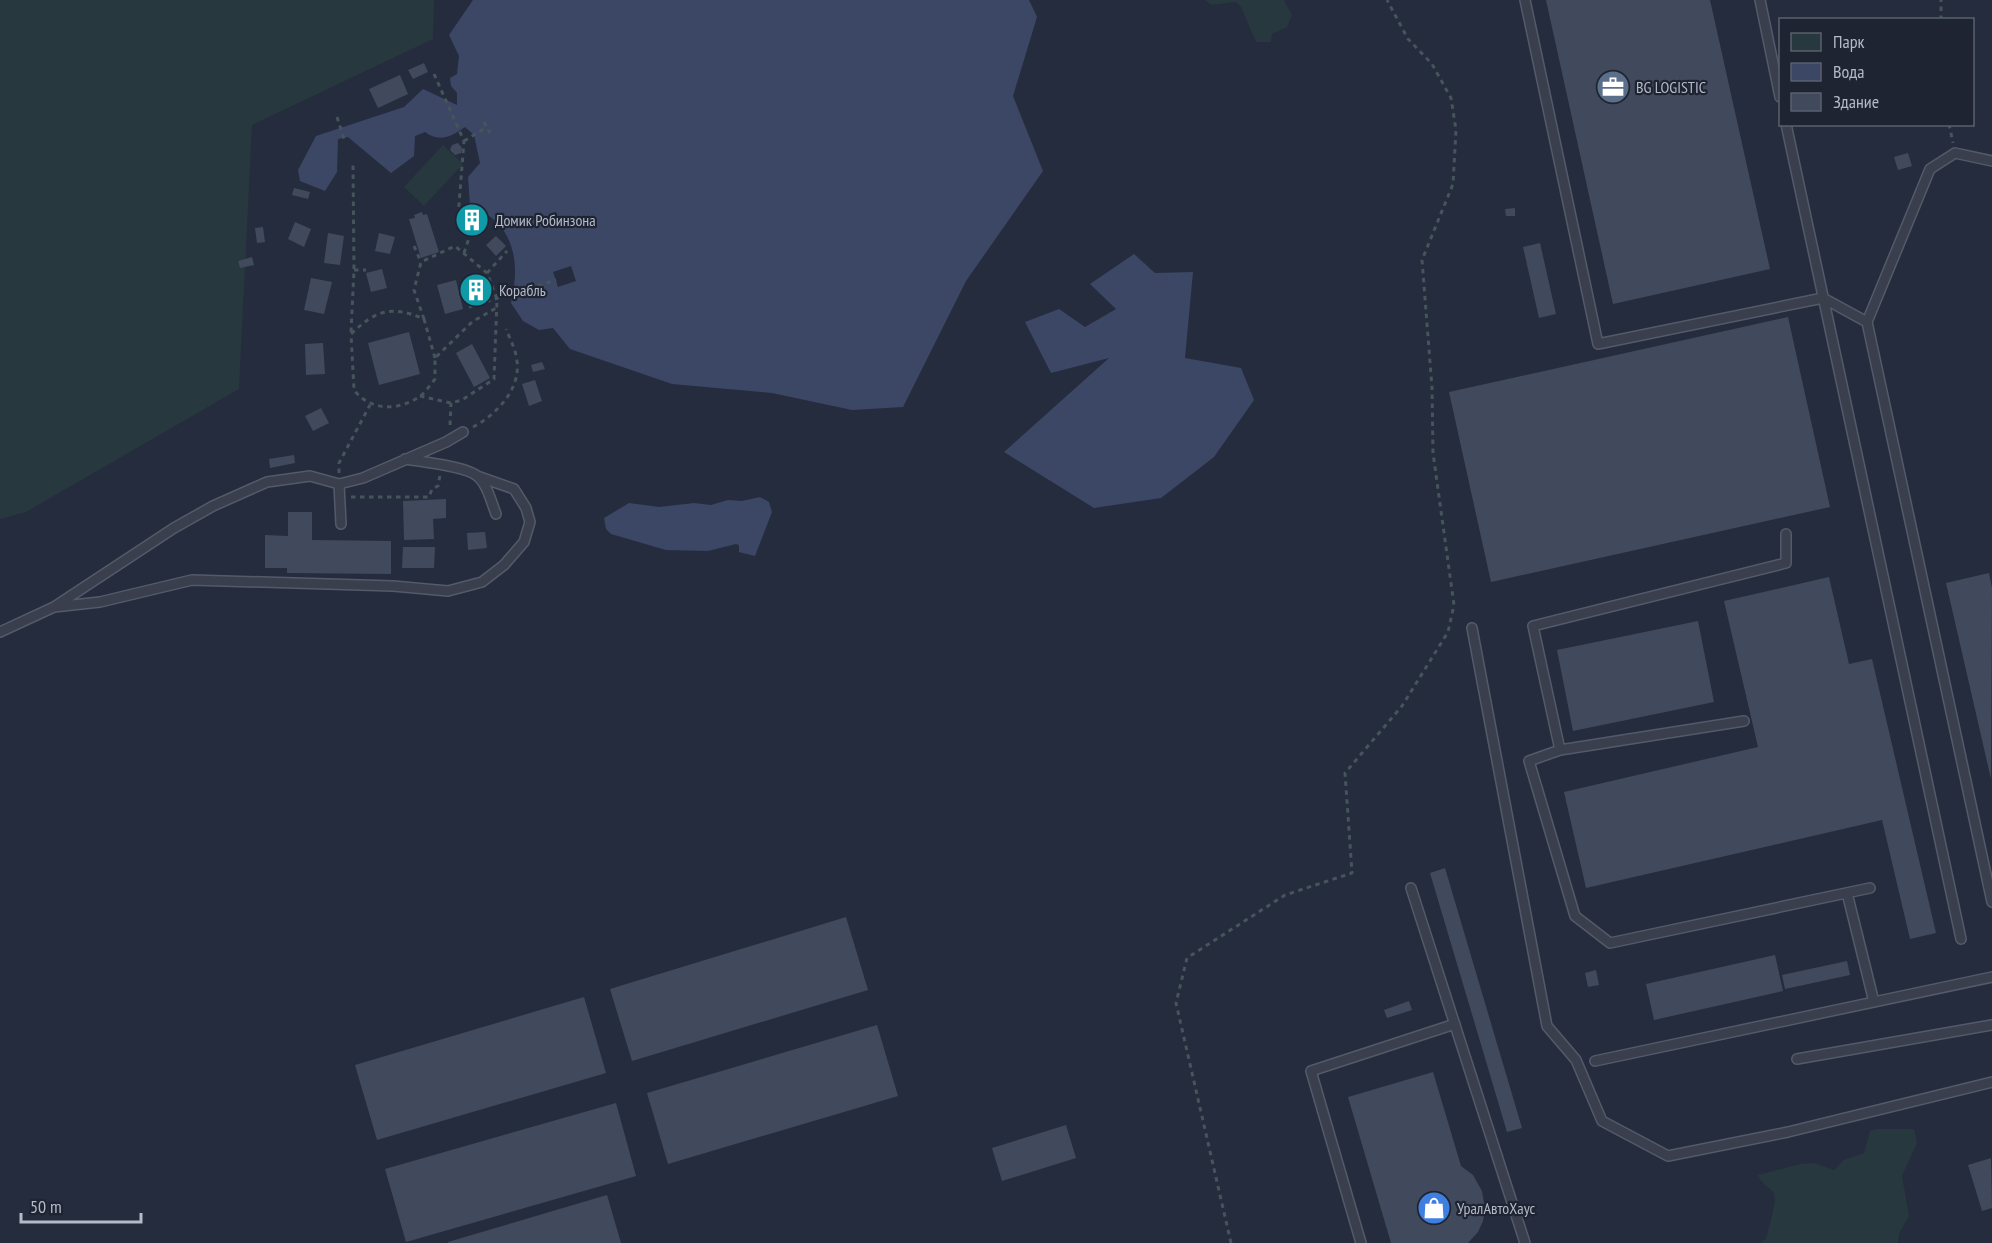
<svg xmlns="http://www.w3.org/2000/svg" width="1992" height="1243" viewBox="0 0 1992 1243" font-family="'PT Sans Narrow',sans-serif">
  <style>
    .green { fill: #27383e }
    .water { fill: #3c4765 }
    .pier { fill: #252c3d }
    .building { fill: #414a5c }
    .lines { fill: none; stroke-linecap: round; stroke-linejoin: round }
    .service-casing { stroke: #545a68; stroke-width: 12 }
    .path { stroke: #45555b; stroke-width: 3; stroke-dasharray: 4.5 4.5; stroke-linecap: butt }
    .service { stroke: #393f4d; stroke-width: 9 }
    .labels { text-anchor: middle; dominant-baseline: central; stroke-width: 4.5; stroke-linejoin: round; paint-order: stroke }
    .poi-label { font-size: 16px; fill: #b5bac8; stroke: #1e2432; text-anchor: start }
  </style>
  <rect width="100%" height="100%" fill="#252c3d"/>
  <path class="green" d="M0,0H434L433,39L252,125L239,389L26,512L0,519Z
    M1205,0H1284L1292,15L1287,27L1272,34L1271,42H1256L1241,7L1236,2L1211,5Z
    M443,145L463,164L424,206L404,187Z
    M1877,1129H1914L1917,1143L1902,1176L1909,1216L1899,1234L1898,1243H1760L1766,1239C1768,1230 1777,1202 1774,1194C1770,1186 1762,1186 1758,1175L1800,1164L1814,1163L1834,1170L1844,1160L1864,1153L1870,1131Z"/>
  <path class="water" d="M473,0H1029L1037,17L1013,96L1043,171L966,281L903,407L852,410L772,393L672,384L570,349L553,328L539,330L523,321L511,303C521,261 514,222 470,206L468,177L480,163L474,135L465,127C453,136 439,143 425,132L415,136L414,156L391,173L348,137L338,139L337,172L325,191L300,181L298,170L316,136L404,107L423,89L457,105V93L451,86L450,78L457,74L459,56L449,35Z
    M1134,254L1155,273L1193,272L1185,358L1241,368L1254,400L1214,457L1161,498L1094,508L1004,452L1109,358L1051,373L1025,322L1059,309L1085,327L1116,309L1090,284Z
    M760,497L769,502L772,512L755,556L739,552V545L736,544L708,551L666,550L611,534L606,529L604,518L629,503L659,507L694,503L711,505L728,500L742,501Z"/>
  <path class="pier" d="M571,266L576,281L558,287L553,272Z"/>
  <path class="building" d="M1546,0H1710L1770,269L1613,304Z
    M424,63L428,72L413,79L408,70Z
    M400,75L408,94L378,108L369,89Z
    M458,143L462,148L461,153L455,155L450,150L452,145Z
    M1908,153L1912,166L1898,170L1894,157Z
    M294,188L310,192L308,199L292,195Z
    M1515,208V216H1506L1505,209Z
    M476,209L483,221L469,230L461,218Z
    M422,212L423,215L427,214L439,252L421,258L409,219L415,218L414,215Z
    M295,222L311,229L304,247L288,239Z
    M263,227L265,242L257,243L255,228Z
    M328,233L344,236L340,265L324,263Z
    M379,233L395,237L390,254L375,251Z
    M496,236L506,246L496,256L486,245Z
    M1540,243L1556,314L1539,318L1523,247Z
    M252,257L254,265L240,268L238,261Z
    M382,269L387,288L371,292L366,273Z
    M473,274L480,281L485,295L472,299L468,285L469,275Z
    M311,278L332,282L324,314L304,310Z
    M456,280L463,309L445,314L437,285Z
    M1788,317L1830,507L1491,582L1449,392Z
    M409,332L420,374L379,385L368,343Z
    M323,343L325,374L306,375L305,344Z
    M472,344L490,378L474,387L456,353Z
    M542,362L545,369L533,372L531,365Z
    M535,380L542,401L529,406L522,384Z
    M321,408L329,423L313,431L305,416Z
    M294,455L295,463L270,468L269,459Z
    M446,499V518L433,519L434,539L404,540L403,501Z
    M288,512H312V540L391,541V574L287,573V568H265V535L288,536Z
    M485,532L487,548L468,550L467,533Z
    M403,547H435L434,568H402Z
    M1989,573L1992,588L1991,779L1946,583Z
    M1829,577L1849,664L1872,659L1936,933L1910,939L1882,820L1586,888L1564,792L1758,747L1724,601Z
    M1698,621L1714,702L1573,731L1557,650Z
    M1445,868L1522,1128L1507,1132L1430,873Z
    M846,917L868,990L632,1061L610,989Z
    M1775,955L1783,991L1654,1020L1646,984Z
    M1847,961L1850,975L1785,989L1782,975Z
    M1596,970L1599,985L1588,987L1585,973Z
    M584,997L606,1073L377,1140L355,1065Z
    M1409,1001L1412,1010L1387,1018L1384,1010Z
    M877,1025L898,1096L668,1164L647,1093Z
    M1433,1072L1461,1166L1473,1175L1482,1191L1485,1209L1483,1221L1478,1232L1468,1243H1391L1348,1097Z
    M616,1103L636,1176L406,1242L385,1169Z
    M1066,1125L1076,1158L1002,1181L992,1148Z
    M1991,1158L1992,1208L1982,1211L1968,1165Z
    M607,1195L621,1243H448V1242Z"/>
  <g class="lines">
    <g class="service-casing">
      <path id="service" d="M1525,0L1598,344L1823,298L1867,322
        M1760,0L1780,97
        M1786,124L1961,939
        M1992,161L1955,153L1930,169L1867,322L1992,902
        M405,459C423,462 463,466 476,475C487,483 491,501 496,514
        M339,484L363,478L446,442L463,432
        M1786,534V563L1533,626L1560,750L1529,761L1575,916L1610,943L1870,888
        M54,607L100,602L192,580L393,586L448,591L482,582L504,565L524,542L530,522L526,508L514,489L477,476
        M1472,628L1547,1026L1576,1060L1602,1121L1668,1156L1788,1132L1992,1082
        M0,632L54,607L174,528L213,506L267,482L310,476L339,484L341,524
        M1560,750L1744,721
        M1411,888L1525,1243
        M1847,893L1874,1002
        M1797,1059L1992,1025
        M1595,1061L1992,977
        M1361,1243L1311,1071L1455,1024"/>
    </g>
    <path class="path" d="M1941,20V0
      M434,74L464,141L458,217
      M337,117L345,142
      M484,122L490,133
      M1949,124L1953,143
      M464,141L487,127
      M414,246L421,262
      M464,253L471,232L485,223
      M354,270H366
      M487,273L507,251
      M469,307L556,280
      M351,332L354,270L353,164
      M435,358L424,319C391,305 376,310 351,334L354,390C370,411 398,411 419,397C425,393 430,385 435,379V358L472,322L496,308
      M420,396L451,403L462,400L494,379L497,299L487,273L455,246L421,262L414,290L424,319
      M450,425L451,403
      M473,427C496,415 521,389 517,361C516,350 510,339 506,329
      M339,473V463L370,405
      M351,497H429L432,489L438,486L440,475
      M1231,1243L1176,1003L1187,958L1285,895L1352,873L1345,773L1402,706L1448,632L1454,605L1433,453L1432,388L1422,260L1453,184L1456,130L1451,98L1432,64L1408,39L1387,0"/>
    <use href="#service" class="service"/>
  </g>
  <defs>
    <g id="office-disc" transform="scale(1.725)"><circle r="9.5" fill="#5c6f8a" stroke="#1e2432"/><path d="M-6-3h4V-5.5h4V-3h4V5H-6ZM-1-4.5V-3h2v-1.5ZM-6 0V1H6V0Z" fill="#fff"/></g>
    <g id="building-disc" transform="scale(1.725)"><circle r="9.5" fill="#0f9aa8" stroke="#1e2432"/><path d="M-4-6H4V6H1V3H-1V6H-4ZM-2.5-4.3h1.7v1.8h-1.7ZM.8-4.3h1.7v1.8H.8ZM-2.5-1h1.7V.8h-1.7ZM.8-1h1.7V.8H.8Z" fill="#fff"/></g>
    <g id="shop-disc" transform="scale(1.725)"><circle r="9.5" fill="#3f7fe0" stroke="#1e2432"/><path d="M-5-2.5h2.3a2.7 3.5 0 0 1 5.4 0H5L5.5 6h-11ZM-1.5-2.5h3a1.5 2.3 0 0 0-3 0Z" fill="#fff"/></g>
  </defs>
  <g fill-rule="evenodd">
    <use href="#office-disc" x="1613" y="87"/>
    <use href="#building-disc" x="472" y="220"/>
    <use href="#building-disc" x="476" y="290"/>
    <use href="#shop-disc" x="1434" y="1208"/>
  </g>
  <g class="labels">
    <g class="poi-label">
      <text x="1636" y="87">BG LOGISTIC</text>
      <text x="495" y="220">Домик Робинзона</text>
      <text x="499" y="290">Корабль</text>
      <text x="1457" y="1208">УралАвтоХаус</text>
    </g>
  </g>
  <rect x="1779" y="18" width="195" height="108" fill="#1e2432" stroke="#5a606e" stroke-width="1.5"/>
  <rect x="1791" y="33" width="30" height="18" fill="#27383e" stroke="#5a606e" stroke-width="1.5"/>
  <text x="1833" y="48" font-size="18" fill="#b5bac8">Парк</text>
  <rect x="1791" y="63" width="30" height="18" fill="#3c4765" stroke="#5a606e" stroke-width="1.5"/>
  <text x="1833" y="78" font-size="18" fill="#b5bac8">Вода</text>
  <rect x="1791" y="93" width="30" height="18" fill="#414a5c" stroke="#5a606e" stroke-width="1.5"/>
  <text x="1833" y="108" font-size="18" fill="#b5bac8">Здание</text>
  <path d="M21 1213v9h120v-9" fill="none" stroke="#b5bac8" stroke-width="3"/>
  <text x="30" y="1213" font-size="18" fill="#b5bac8" stroke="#1e2432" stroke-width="4.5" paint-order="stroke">50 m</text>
</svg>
